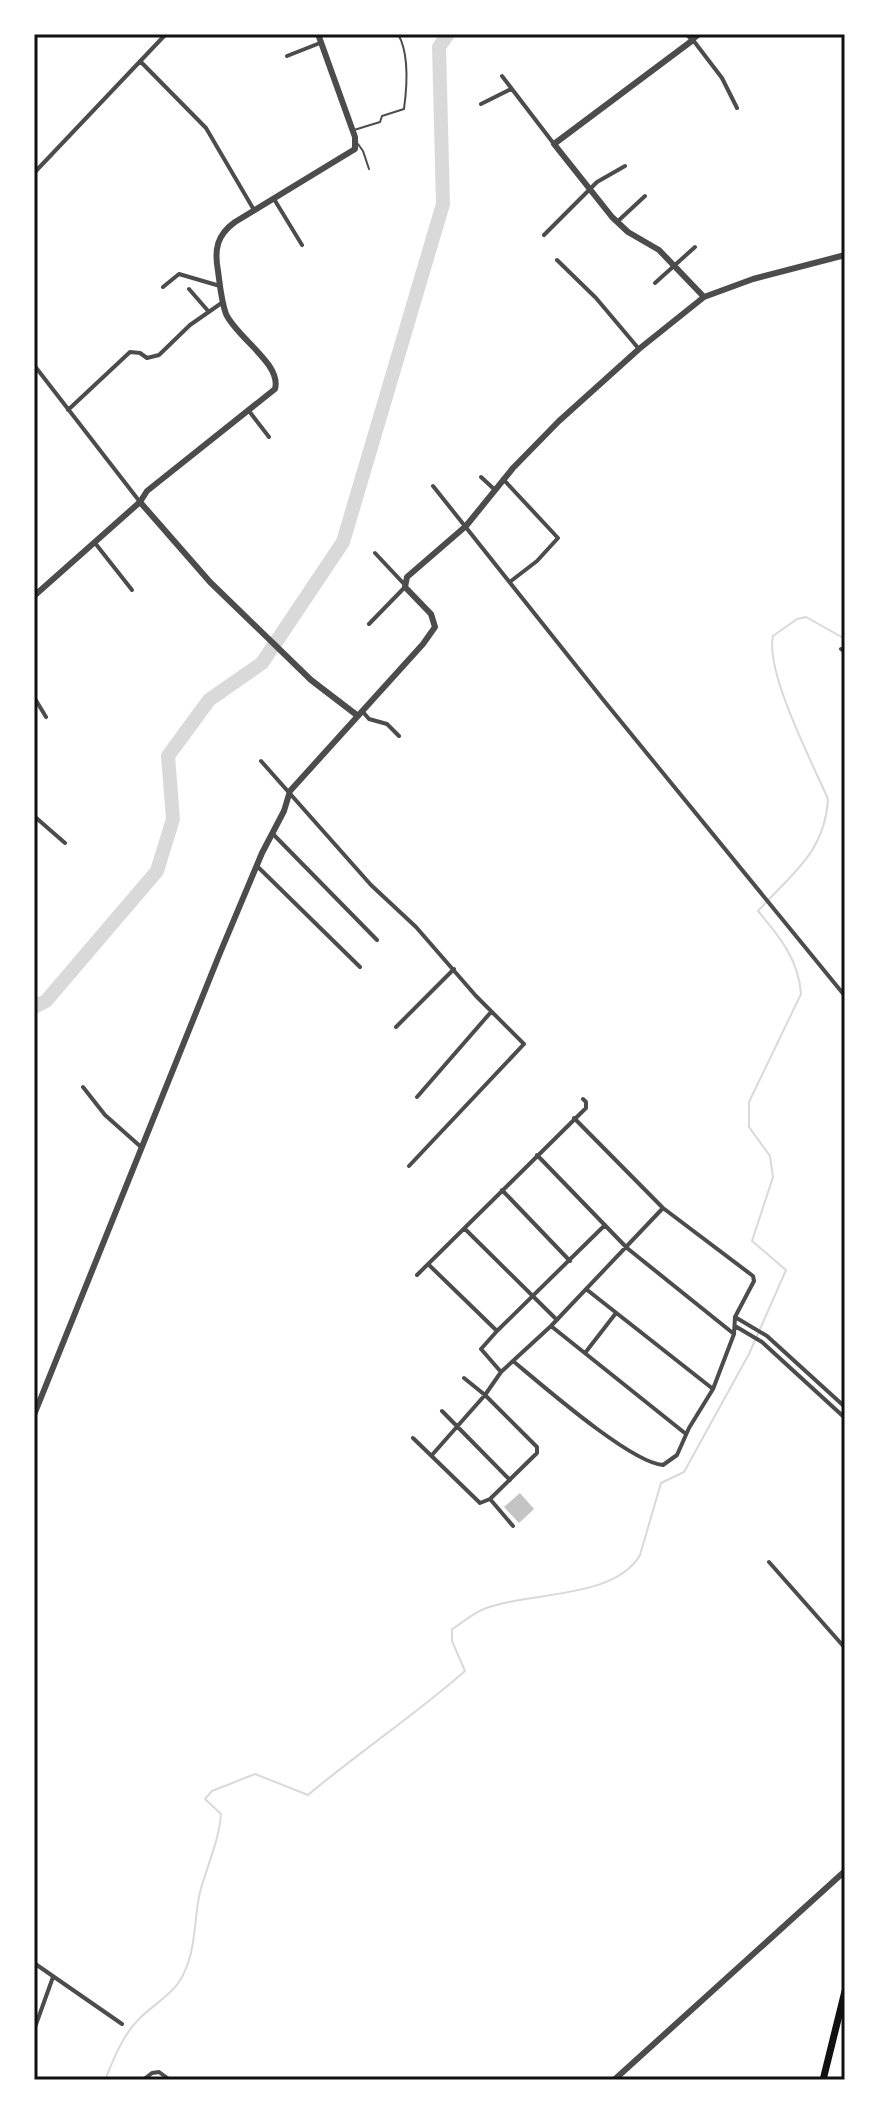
<svg xmlns="http://www.w3.org/2000/svg" width="879" height="2114" viewBox="0 0 879 2114" font-family="'DM Sans',sans-serif">
  <style>
    .lines { fill: none; stroke-linecap: round; stroke-linejoin: round }
    .stream { stroke: #d9d9d9; stroke-width: 2 }
    .river { stroke: #d9d9d9; stroke-width: 14 }
    .building { fill: #c4c4c4 }
    .service { stroke: #4c4c4c; stroke-width: 2 }
    .minor { stroke: #4c4c4c; stroke-width: 4 }
    .tertiary { stroke: #4c4c4c; stroke-width: 6 }
    .trunk { stroke: #111; stroke-width: 7 }
    .neatline { fill: none; stroke: #111; stroke-width: 3 }
  </style>
  <rect width="100%" height="100%" fill="#fff"/>
  <g class="lines">
    <path class="stream" d="M105,2080C113,2060 123,2035 138,2020C150,2007 169,1997 179,1982C197,1954 193,1923 200,1892C207,1866 219,1841 221,1814L205,1799L212,1791L255,1774L308,1795C359,1752 415,1715 465,1671L452,1641V1629C462,1623 473,1613 484,1609C528,1591 614,1600 640,1555L661,1483L684,1472L749,1354L786,1270L752,1241L773,1177L770,1156L749,1127V1102L801,994C799,960 779,936 758,911C791,874 825,853 828,799C812,762 765,672 773,636L797,619L806,617L845,639"/>
    <path class="river" d="M34,1007L46,1001L157,871L173,819L168,756L209,700L262,663L343,542L443,204L439,47L448,34"/>
  </g>
  <path class="building" d="M520,1493L534,1509L519,1523L504,1507Z"/>
  <g class="lines">
    <path class="service" d="M354,130L380,122L382,116L404,109C407,87 409,53 398,34
      M358,144L363,151L369,169"/>
    <path class="minor" d="M701,34L693,40L722,78L737,108
      M287,56L320,43
      M140,61L206,128L254,210
      M502,76L554,144
      M481,104L511,89
      M34,173L166,34
      M274,199L302,245
      M617,222L645,196
      M544,235L597,182L625,166
      M557,260L596,298L639,349
      M655,283L695,247
      M163,287L179,274L220,286
      M189,289L209,312
      M34,365L140,502
      M68,410L130,352L140,353L147,358L159,355L190,325L223,302
      M249,411L269,437
      M481,477L495,490
      M503,479L558,538L537,561L511,581
      M433,486L605,702L845,996
      M95,543L132,590
      M375,553L405,585
      M369,624L405,587
      M841,649L845,652
      M34,697L46,717
      M363,712L369,719L387,724L399,736
      M261,761L371,885L416,927L476,996L524,1044L409,1166
      M34,816L65,843
      M272,833L377,940
      M257,866L360,967
      M396,1027L454,969
      M83,1087L105,1115L141,1147
      M417,1097L491,1012
      M537,1155L627,1248L734,1334
      M502,1190L570,1261
      M465,1229L557,1320
      M428,1264L497,1331L481,1349L501,1372L551,1326L663,1208
      M417,1275L586,1108V1102L583,1099
      M586,1289L713,1389
      M735,1317L767,1336L845,1407
      M551,1326L686,1434
      M735,1326L762,1342L845,1418
      M498,1330L605,1225
      M585,1353L616,1313
      M513,1361C542,1385 631,1463 663,1465L677,1455L689,1428L713,1389L734,1334L735,1317L754,1281L753,1276L663,1208L574,1118
      M442,1411L510,1480
      M413,1438L480,1503L490,1499L537,1453V1447L485,1395L464,1378
      M432,1455L485,1395L501,1372
      M490,1499L513,1526
      M769,1562L845,1648
      M34,1963L122,2024
      M34,2030L53,1977
      M143,2080L152,2073L159,2072L170,2080"/>
    <path class="tertiary" d="M318,34L355,137V149L235,222C217,235 214,249 218,271C220,285 221,300 226,314C237,338 282,364 275,389L147,491L140,502L210,582L311,680L358,716
      M688,34L693,40L554,144L612,217L628,232L659,250L704,297
      M34,596L140,502
      M34,1415L220,953L262,853L284,811L290,791L423,644L435,627L431,614L405,587L407,577L466,526L513,468L559,421L639,349L704,297L753,279L845,255
      M34,2079L37,2080
      M614,2080L845,1871"/>
    <path class="trunk" d="M823,2080L845,1991"/>
  </g>
  <rect width="879" height="2114" fill="none" stroke="#ffffff" stroke-width="72"/>
  <rect x="36" y="36" width="807" height="2042" class="neatline"/>
</svg>
